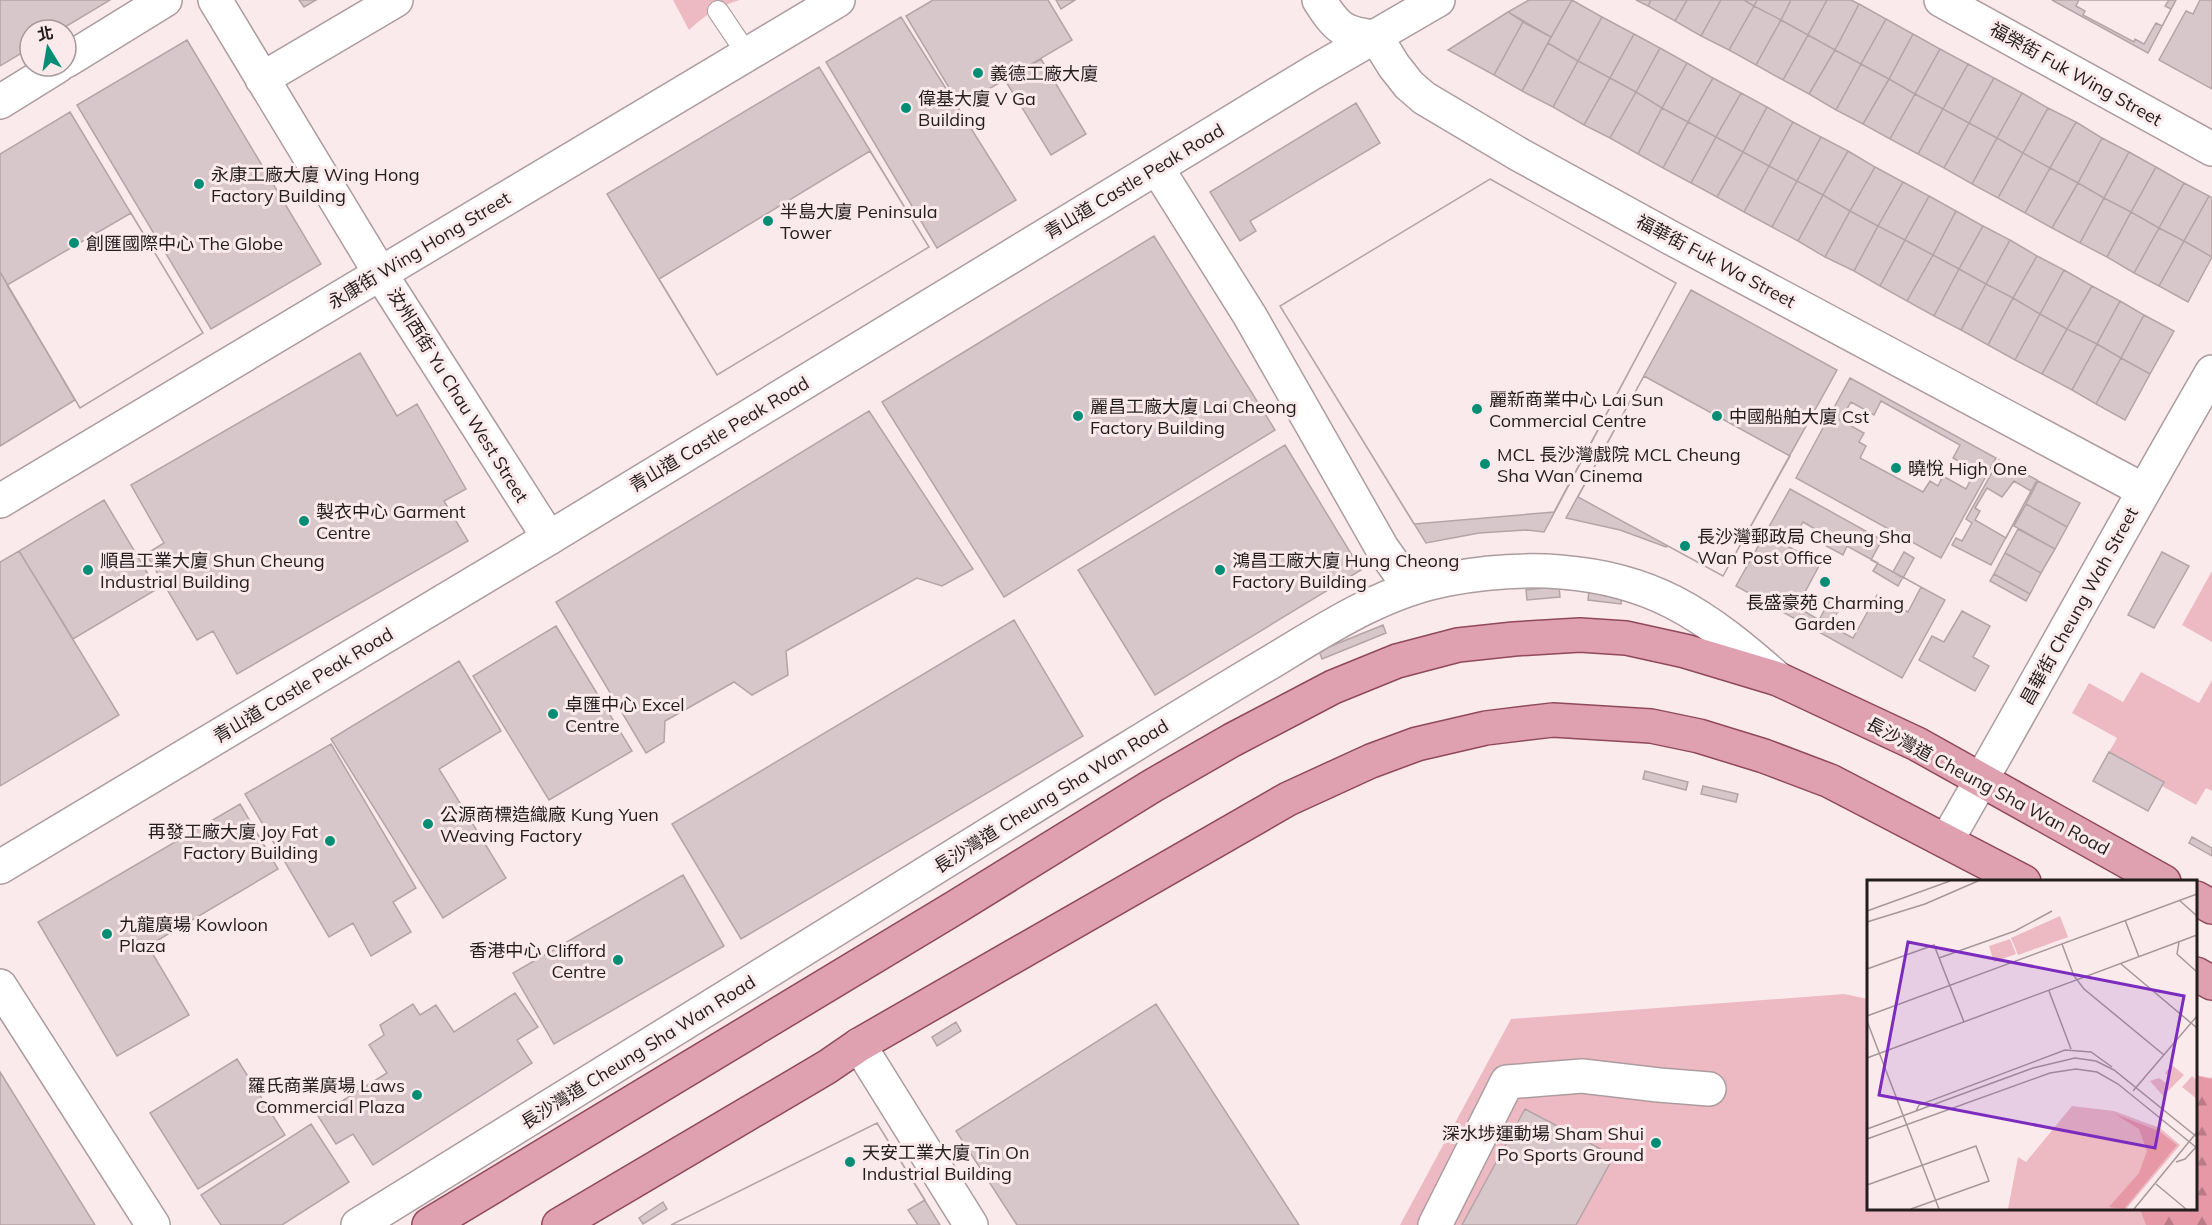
<svg xmlns="http://www.w3.org/2000/svg" width="2212" height="1225" viewBox="0 0 2212 1225" font-family="Mulish,'Noto Sans TC',sans-serif">
  <style>
    .green { fill: #edbac3 }
    .forest { fill: url(#forest-firs) }
    .building { fill: #d8c7ca; stroke: #b5a4a7; stroke-width: 1.5; fill-rule: evenodd }
    .lines { fill: none; stroke-linecap: round; stroke-linejoin: round }
    .lane-casing { stroke: #ac9c9f; stroke-width: 22 }
    .street-casing { stroke: #ac9c9f; stroke-width: 36 }
    .secondary-casing { stroke: #ac9c9f; stroke-width: 36 }
    .primary-casing { stroke: #90495a; stroke-width: 36 }
    .lane { stroke: #fff; stroke-width: 20 }
    .street { stroke: #fff; stroke-width: 33 }
    .secondary { stroke: #fff; stroke-width: 33 }
    .primary { stroke: #dfa0af; stroke-width: 33 }
    .poi-dot { fill: #038d74; stroke: #fbeaec; stroke-width: 2 }
    .labels { text-anchor: middle; dominant-baseline: central; stroke-width: 6; stroke-linejoin: round; paint-order: stroke }
    .poi-label { font-size: 18px; fill: #231d1e; stroke: #fbeaec; text-anchor: start }
    .street-label { font-size: 18px; fill: #231d1e; stroke: #fbeaec }
    .inset-road { fill: none; stroke: #a5989a; stroke-width: 1.5 }
    .view { fill: #7b2cbf; fill-opacity: 0.15; stroke: #7b2cbf; stroke-width: 3 }
    .inset-edge { fill: none; stroke: #231d1e; stroke-width: 3 }
  </style>
  <defs>
    <pattern id="forest-firs" width="22" height="20" patternUnits="userSpaceOnUse" patternTransform="scale(1.5)"><rect width="22" height="20" fill="#e698a7"/><path d="M5 1l3.5 6h-7zM16 11l3.5 6h-7z" fill="#ba7b87"/></pattern>
  </defs>
  <rect width="100%" height="100%" fill="#fbeaec"/>
  <path class="green" d="M673,0H739C718,7 705,15 689,30Z
    M2212,571V642L2182,625Z
    M2141,672L2199,703L2212,680V791L2206,788L2196,805L2162,786L2164,782L2109,752L2117,738L2072,713L2089,683L2123,702Z
    M1844,994L1868,999V1208H2196V1075L2211,1078L2212,1076V1225H1400L1511,1019Z"/>
  <path class="forest" d="M2196,1076L2212,1079V1225H2146L2140,1209L2196,1208Z"/>
  <path class="building" d="M0,0H110L60,30H30V48L0,66Z
    M299,0H316L304,7Z
    M933,0H1048L1072,40L960,106L906,16Z
    M1056,0H1075L1061,9Z
    M1529,0H1572L1551,37L1508,12Z
    M1572,0L1602,17L1578,61L1548,43Z
    M1636,0H1651L1648,6Z
    M1651,0H1687L1675,21L1648,6Z
    M1687,0H1721L1701,36L1675,21Z
    M1721,0H1744L1754,6L1729,50L1701,36Z
    M1744,0H1757L1754,6Z
    M1757,0H1791L1781,20L1754,6Z
    M1791,0H1827L1808,35L1781,20Z
    M1827,0H1851L1859,4L1835,50L1808,35Z
    M2052,0H2176L2148,53Z
    M2079,0H2169L2165,6L2171,9L2162,26L2156,23L2144,44L2135,39L2134,42L2083,15L2085,11L2076,6Z
    M2200,0H2212V89L2159,60L2186,11L2193,14Z
    M1859,4L1886,19L1861,64L1835,50Z
    M1754,6L1781,20L1756,65L1729,50Z
    M1508,12L1523,22L1494,75L1448,50Z
    M901,17L1016,200L937,248L826,62Z
    M1602,17L1634,34L1610,78L1578,61Z
    M1886,19L1913,34L1889,79L1861,64Z
    M1781,20L1808,35L1783,80L1756,65Z
    M1523,22L1551,37L1522,91L1494,75Z
    M1634,34L1660,48L1636,92L1610,78Z
    M1913,34L1940,49L1915,94L1889,79Z
    M1808,35L1835,50L1809,94L1783,80Z
    M187,40L321,264L211,329L77,105Z
    M1548,43L1578,61L1553,107L1522,91Z
    M1660,48L1687,63L1662,108L1636,92Z
    M1940,49L1968,64L1943,109L1915,94Z
    M1835,50L1861,64L1836,110L1809,94Z
    M1041,59L1086,134L1051,155L1005,80Z
    M1578,61L1610,78L1584,125L1553,107Z
    M1687,63L1713,78L1688,122L1662,108Z
    M1861,64L1889,79L1863,124L1836,110Z
    M1968,64L1994,78L1969,123L1943,109Z
    M819,67L929,247L717,375L607,194Z
    M1610,78L1636,92L1610,138L1584,125Z
    M1713,78L1741,93L1716,137L1688,122Z
    M1994,78L2022,93L1997,138L1969,123Z
    M1889,79L1915,94L1890,139L1863,124Z
    M1636,92L1662,108L1638,154L1610,138Z
    M1741,93L1767,107L1743,152L1716,137Z
    M2022,93L2048,108L2023,153L1997,138Z
    M1915,94L1943,109L1918,154L1890,139Z
    M1356,103L1380,143L1250,221L1256,231L1240,241L1210,192Z
    M1767,107L1793,122L1769,166L1743,152Z
    M1662,108L1688,122L1663,168L1638,154Z
    M2048,108L2076,122L2050,168L2023,153Z
    M1943,109L1969,123L1944,168L1918,154Z
    M70,112L203,333L80,408L0,272V154Z
    M1688,122L1716,137L1691,183L1663,168Z
    M1793,122L1821,137L1797,181L1769,166Z
    M2076,122L2102,138L2078,183L2050,168Z
    M1969,123L1997,138L1972,184L1944,168Z
    M1716,137L1743,152L1717,197L1691,183Z
    M1821,137L1848,151L1823,195L1797,181Z
    M1997,138L2023,153L1998,198L1972,184Z
    M2102,138L2129,152L2104,198L2078,183Z
    M870,151L929,247L717,375L659,279Z
    M1848,151L1875,167L1850,211L1823,195Z
    M1743,152L1769,166L1744,212L1717,197Z
    M2129,152L2156,167L2131,212L2104,198Z
    M2023,153L2050,168L2025,213L1998,198Z
    M1769,166L1797,181L1772,227L1744,212Z
    M1875,167L1903,182L1878,226L1850,211Z
    M2156,167L2184,183L2159,228L2131,212Z
    M2050,168L2078,183L2052,228L2025,213Z
    M1490,179L1676,283L1544,532L1527,530L1479,533L1426,543L1280,306Z
    M1490,179L1676,283L1554,512L1414,524L1280,306Z
    M1797,181L1823,195L1798,241L1772,227Z
    M1903,182L1929,196L1905,240L1878,226Z
    M2078,183L2104,198L2080,243L2052,228Z
    M2184,183L2209,196L2184,241L2159,228Z
    M1823,195L1850,211L1825,257L1798,241Z
    M1929,196L1956,211L1933,255L1905,240Z
    M2209,196L2212,198V257L2184,241Z
    M2104,198L2131,212L2107,257L2080,243Z
    M1850,211L1878,226L1854,271L1825,257Z
    M1956,211L1983,226L1959,269L1933,255Z
    M2131,212L2159,228L2134,273L2107,257Z
    M131,213L203,333L80,408L7,285Z
    M1878,226L1905,240L1880,286L1854,271Z
    M1983,226L2010,240L1986,284L1959,269Z
    M2159,228L2184,241L2159,286L2134,273Z
    M1154,236L1275,430L1004,597L882,402Z
    M1905,240L1933,255L1907,301L1880,286Z
    M2010,240L2037,256L2013,298L1986,284Z
    M2184,241L2212,257L2188,302L2159,286Z
    M1933,255L1959,269L1934,316L1907,301Z
    M2037,256L2064,270L2040,314L2013,298Z
    M1959,269L1986,284L1961,330L1934,316Z
    M2064,270L2092,286L2067,329L2040,314Z
    M0,272L75,400L0,446Z
    M1986,284L2013,298L1988,345L1961,330Z
    M2092,286L2120,301L2097,344L2067,329Z
    M1691,290L1837,370L1723,576L1668,546L1666,547L1620,530L1566,518Z
    M2013,298L2040,314L2015,360L1988,345Z
    M2120,301L2144,315L2121,358L2097,344Z
    M2040,314L2067,329L2042,374L2015,360Z
    M2144,315L2174,331L2150,374L2121,358Z
    M2067,329L2097,344L2072,390L2042,374Z
    M2097,344L2121,358L2096,404L2072,390Z
    M360,353L397,416L417,404L466,489L444,501L468,541L237,674L213,631L197,640L146,554L164,543L131,485Z
    M2121,358L2150,374L2125,420L2096,404Z
    M1644,376L1790,456L1723,576L1578,497Z
    M1850,378L1996,458L1941,558L1796,478Z
    M1881,401L1960,445L1953,458L1975,471L1966,489L1943,476L1938,486L1930,481L1923,492L1860,458L1866,446L1859,442L1864,433L1840,420L1851,402L1874,415Z
    M869,411L973,569L942,586L917,578L786,651L788,675L752,695L734,682L665,721L664,742L646,753L556,602Z
    M1285,445L1361,570L1155,695L1078,570Z
    M1999,460L2037,480L1991,565L1952,545L1956,538L1962,541L1972,523L1966,519Z
    M2014,481L2031,491L2006,538L1975,520L1980,511L1975,508L1987,488L2002,497Z
    M2038,481L2080,503L2067,527L2026,504Z
    M1790,489L1882,540L1871,560L1945,600L1902,678L1736,586ZM1832,596L1843,602L1838,612L1827,606Z
    M104,500L157,589L73,639L19,551Z
    M2026,504L2067,527L2055,549L2014,526Z
    M1803,522L1822,533L1817,541L1843,555L1847,546L1878,563L1873,571L1898,586L1903,577L1921,587L1908,612L1877,595L1853,638L1830,626L1843,602L1832,596L1819,620L1797,607L1820,564L1789,547Z
    M2018,529L2055,549L2041,573L2005,553Z
    M19,551L119,715L0,786V562Z
    M1904,552L1914,558L1903,578L1893,572Z
    M2162,552L2189,566L2154,628L2128,615Z
    M2005,553L2041,573L2030,594L1994,574Z
    M1994,574L2030,594L2026,601L1990,581Z
    M1559,586L1560,597L1527,600L1526,590Z
    M1589,589L1622,593L1621,604L1588,600Z
    M1962,611L1990,626L1973,657L1989,666L1975,691L1919,660L1932,636L1944,642Z
    M1014,620L1083,736L741,939L672,824Z
    M1383,625L1386,633L1322,659L1319,651Z
    M556,626L632,751L549,800L473,676Z
    M459,661L501,731L439,769L506,878L443,918L331,739Z
    M331,744L416,888L393,902L411,932L371,956L353,923L329,937L245,794Z
    M2109,752L2164,782L2148,811L2093,781Z
    M1645,771L1688,782L1686,790L1643,779Z
    M1703,786L1738,794L1736,802L1701,794Z
    M240,804L278,869L148,946L189,1015L117,1056L38,922Z
    M2192,837L2212,848V856L2189,843Z
    M683,875L724,946L554,1044L513,973Z
    M515,993L538,1027L517,1040L532,1063L373,1165L353,1134L336,1144L318,1116L387,1073L369,1045L384,1035L380,1025L413,1004L420,1015L436,1005L454,1032Z
    M1156,1004L1299,1225H1017L956,1131Z
    M956,1022L961,1031L937,1046L932,1037Z
    M237,1059L285,1135L198,1189L150,1113Z
    M0,1072L95,1225H0Z
    M1525,1109L1614,1156L1576,1225H1462Z
    M877,1123L940,1225H671Z
    M877,1123L925,1200L908,1210L918,1225H671Z
    M311,1124L349,1182L282,1225H221L201,1195Z
    M663,1202L667,1209L643,1224L639,1218Z"/>
  <g class="lines">
    <g class="lane-casing">
      <path id="lane" d="M718,11L747,54"/>
    </g>
    <g class="street-casing">
      <path id="street" d="M215,0L380,273L549,538
        M1319,0C1337,28 1343,34 1376,37L1394,66L1409,85L1424,98L1520,155L1673,239L2143,490
        M66,61L165,0
        M262,79L396,0
        M0,102L58,66
        M1157,168L1250,316L1382,548L1399,572L1416,586
        M0,501L838,0
        M859,1045L971,1225
        M358,1225C506,1133 655,1041 804,949C911,883 1017,816 1124,751C1173,721 1222,691 1271,662C1327,628 1383,591 1448,579C1522,565 1604,567 1673,602C1712,622 1745,650 1778,679
        M1435,1225L1507,1082L1582,1076L1659,1085L1709,1089"/>
    </g>
    <g class="secondary-casing">
      <path id="secondary" d="M1941,0L2212,149
        M1947,840C2036,685 2122,527 2212,372
        M0,867L549,538L1312,73L1438,0
        M0,986L153,1225"/>
    </g>
    <g class="primary-casing">
      <path id="primary" d="M2196,898L2212,907
        M2196,974L2212,983
        M429,1225L956,907L1152,786L1232,740L1333,687L1397,661L1458,645L1514,639L1580,635L1626,638L1685,651L1778,679L1917,744L2164,882
        M559,1225L827,1067L859,1045L1288,799L1371,761L1417,744L1486,728L1553,720L1651,726L1699,736L1764,756L1830,781L2024,882"/>
    </g>
    <use href="#lane" class="lane"/>
    <use href="#street" class="street"/>
    <use href="#secondary" class="secondary"/>
    <use href="#primary" class="primary"/>
  </g>
  <g class="poi-dot">
    <circle cx="978" cy="73" r="6"/>
    <circle cx="906" cy="108" r="6"/>
    <circle cx="199" cy="184" r="6"/>
    <circle cx="768" cy="221" r="6"/>
    <circle cx="74" cy="243" r="6"/>
    <circle cx="1477" cy="409" r="6"/>
    <circle cx="1078" cy="416" r="6"/>
    <circle cx="1717" cy="416" r="6"/>
    <circle cx="1485" cy="464" r="6"/>
    <circle cx="1896" cy="468" r="6"/>
    <circle cx="304" cy="521" r="6"/>
    <circle cx="1685" cy="546" r="6"/>
    <circle cx="88" cy="570" r="6"/>
    <circle cx="1220" cy="570" r="6"/>
    <circle cx="1825" cy="582" r="6"/>
    <circle cx="553" cy="714" r="6"/>
    <circle cx="428" cy="824" r="6"/>
    <circle cx="330" cy="841" r="6"/>
    <circle cx="107" cy="934" r="6"/>
    <circle cx="618" cy="960" r="6"/>
    <circle cx="417" cy="1095" r="6"/>
    <circle cx="1656" cy="1143" r="6"/>
    <circle cx="850" cy="1162" r="6"/>
  </g>
  <g class="labels">
    <g class="poi-label">
      <text x="990" y="73">義德工廠大廈</text>
      <text x="918" y="98">偉基大廈 V Ga<tspan x="918" dy="21">Building</tspan></text>
      <text x="211" y="174">永康工廠大廈 Wing Hong<tspan x="211" dy="21">Factory Building</tspan></text>
      <text x="780" y="211">半島大廈 Peninsula<tspan x="780" dy="21">Tower</tspan></text>
      <text x="86" y="243">創匯國際中心 The Globe</text>
      <text x="1489" y="399">麗新商業中心 Lai Sun<tspan x="1489" dy="21">Commercial Centre</tspan></text>
      <text x="1090" y="406">麗昌工廠大廈 Lai Cheong<tspan x="1090" dy="21">Factory Building</tspan></text>
      <text x="1729" y="416">中國船舶大廈 Cst</text>
      <text x="1497" y="454">MCL 長沙灣戲院 MCL Cheung<tspan x="1497" dy="21">Sha Wan Cinema</tspan></text>
      <text x="1908" y="468">曉悅 High One</text>
      <text x="316" y="511">製衣中心 Garment<tspan x="316" dy="21">Centre</tspan></text>
      <text x="1697" y="536">長沙灣郵政局 Cheung Sha<tspan x="1697" dy="21">Wan Post Office</tspan></text>
      <text x="100" y="560">順昌工業大廈 Shun Cheung<tspan x="100" dy="21">Industrial Building</tspan></text>
      <text x="1232" y="560">鴻昌工廠大廈 Hung Cheong<tspan x="1232" dy="21">Factory Building</tspan></text>
      <text x="1825" y="602" text-anchor="middle">長盛豪苑 Charming<tspan x="1825" dy="21">Garden</tspan></text>
      <text x="565" y="704">卓匯中心 Excel<tspan x="565" dy="21">Centre</tspan></text>
      <text x="440" y="814">公源商標造織廠 Kung Yuen<tspan x="440" dy="21">Weaving Factory</tspan></text>
      <text x="318" y="831" text-anchor="end">再發工廠大廈 Joy Fat<tspan x="318" dy="21">Factory Building</tspan></text>
      <text x="119" y="924">九龍廣場 Kowloon<tspan x="119" dy="21">Plaza</tspan></text>
      <text x="606" y="950" text-anchor="end">香港中心 Clifford<tspan x="606" dy="21">Centre</tspan></text>
      <text x="405" y="1085" text-anchor="end">羅氏商業廣場 Laws<tspan x="405" dy="21">Commercial Plaza</tspan></text>
      <text x="1644" y="1133" text-anchor="end">深水埗運動場 Sham Shui<tspan x="1644" dy="21">Po Sports Ground</tspan></text>
      <text x="862" y="1152">天安工業大廈 Tin On<tspan x="862" dy="21">Industrial Building</tspan></text>
    </g>
    <g class="street-label">
      <text transform="translate(2076 74) rotate(29)">福榮街 Fuk Wing Street</text>
      <text transform="translate(1134 181) rotate(-31)">青山道 Castle Peak Road</text>
      <text transform="translate(419 250) rotate(-31)">永康街 Wing Hong Street</text>
      <text transform="translate(1716 261) rotate(28)">福華街 Fuk Wa Street</text>
      <text transform="translate(458 395) rotate(58)">汝州西街 Yu Chau West Street</text>
      <text transform="translate(719 434) rotate(-31)">青山道 Castle Peak Road</text>
      <text transform="translate(2079 606) rotate(-61)">昌華街 Cheung Wah Street</text>
      <text transform="translate(303 685) rotate(-31)">青山道 Castle Peak Road</text>
      <text transform="translate(1988 786) rotate(28)">長沙灣道 Cheung Sha Wan Road</text>
      <text transform="translate(1051 796) rotate(-32)">長沙灣道 Cheung Sha Wan Road</text>
      <text transform="translate(638 1052) rotate(-32)">長沙灣道 Cheung Sha Wan Road</text>
    </g>
  </g>
  <g transform="translate(1867 880)">
    <rect width="330" height="330" fill="#fbeaec"/>
    <path d="M143,59L149,74L127,82L122,66ZM305,185L317,195L296,216L283,201L292,198L299,203L303,197L298,193ZM205,226L247,231L293,248L313,265L259,329H141L151,277L159,282Z" fill="#edbac3"/>
    <path d="M248,234L292,251L310,265L257,329L242,327L272,293L280,271L272,249Z" fill="#e698a7"/>
    <path d="M193,36L201,57L151,75L144,58ZM325,196L330,200V219L315,207Z" fill="#edbac3"/>
    <path class="inset-road" d="M312,20L330,36M0,31L83,1M258,40L272,77M0,42L58,24L111,1M312,62L310,74L330,92M195,64L207,96L217,109L297,175M72,78L148,51L185,31M254,84L330,148M0,89L67,65L97,142M182,111L204,169M0,136L330,14M0,141L72,329M0,178L330,55M266,211L330,136M49,231L52,225L198,170L224,172L245,187M0,249L166,188L208,178L229,181L247,190L330,257M0,259L183,193L209,189L230,192L251,204L330,268M309,282L318,279L330,266M289,304L319,329M0,305L109,266L122,301L44,329M267,329L330,252"/>
    <path class="view" d="M41,62L317,116L288,268L12,215Z"/>
    <rect width="330" height="330" class="inset-edge"/>
  </g>
  <g transform="translate(48 48) rotate(349)"><circle r="28" fill="#fbeaec" stroke="#a5989a" stroke-width="1.5"/>
  <path d="M0-4.5L10 22L0 15L-10 22Z" fill="#038d74"/>
  <text y="-9" font-size="16" font-weight="bold" text-anchor="middle" fill="#231d1e">北</text>
  </g>
</svg>
